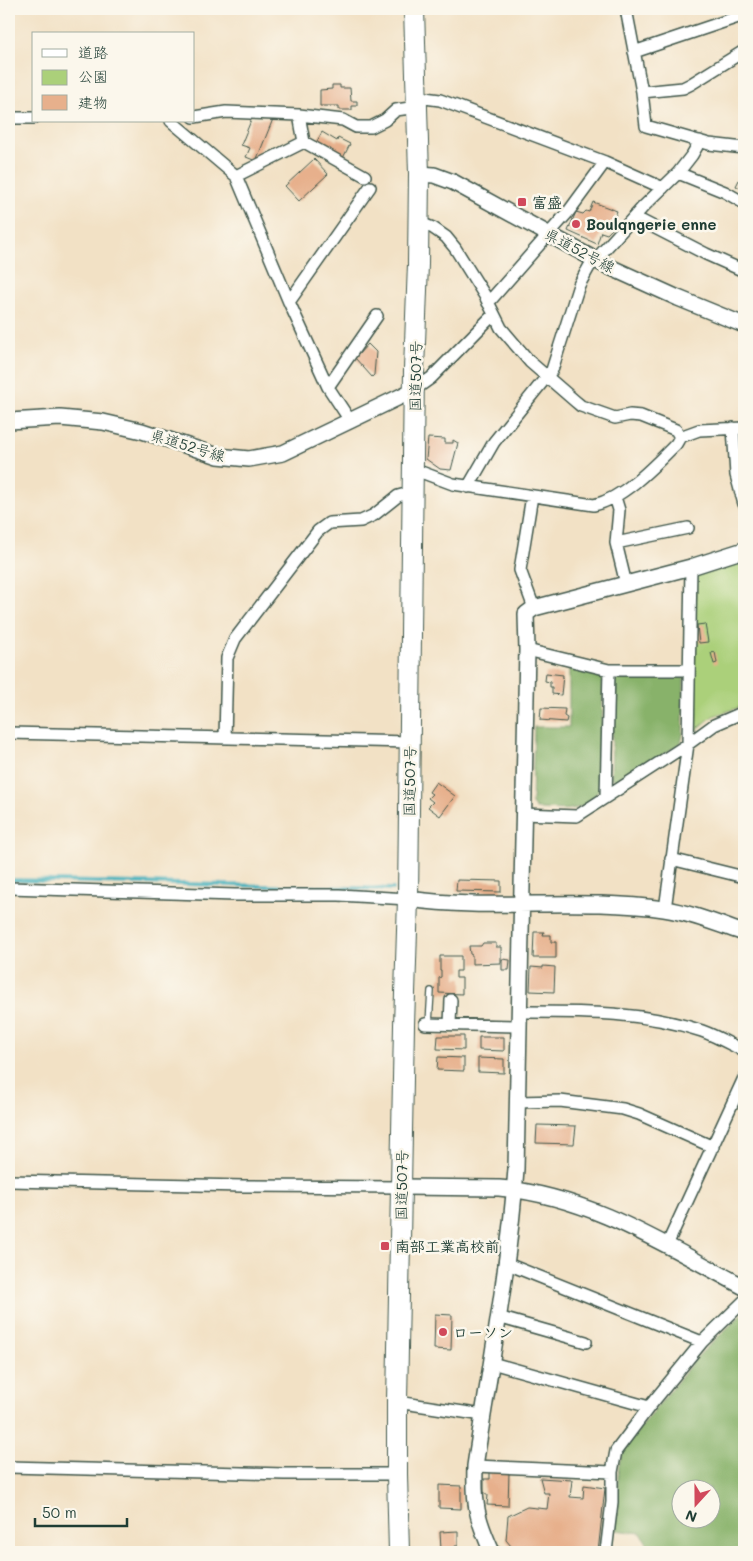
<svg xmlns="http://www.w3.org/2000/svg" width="753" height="1561" viewBox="0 0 753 1561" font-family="Mali,'Klee One',sans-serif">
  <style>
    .green { fill: #abd07a; stroke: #658657 }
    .forest { fill: #88b26a; stroke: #54784f; fill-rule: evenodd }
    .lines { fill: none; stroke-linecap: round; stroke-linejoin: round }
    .stream { stroke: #3dadb9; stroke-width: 4 }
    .building { fill: #e7b08c }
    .lane-casing { stroke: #3f564a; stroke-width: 8 }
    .street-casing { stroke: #3f564a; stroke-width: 14 }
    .secondary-casing { stroke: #3f564a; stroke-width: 18 }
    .highway-casing { stroke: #3f564a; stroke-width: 22 }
    .lane { stroke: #fff; stroke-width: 5.5 }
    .street { stroke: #fff; stroke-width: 11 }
    .secondary { stroke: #fff; stroke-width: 15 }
    .highway { stroke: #fff; stroke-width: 20 }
    .poi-dot { fill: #d1495b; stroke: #fbf7ec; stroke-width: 2 }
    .labels { text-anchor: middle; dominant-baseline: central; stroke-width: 5; stroke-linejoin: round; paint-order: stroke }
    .poi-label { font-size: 15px; font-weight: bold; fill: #1f3d34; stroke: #fbf7ec; text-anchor: start }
    .street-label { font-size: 15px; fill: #1f3d34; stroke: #fbf7ec }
  </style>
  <rect width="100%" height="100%" fill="#fbf7ec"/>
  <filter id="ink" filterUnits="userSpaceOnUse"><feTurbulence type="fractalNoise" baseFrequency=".02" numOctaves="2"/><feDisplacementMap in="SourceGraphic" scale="10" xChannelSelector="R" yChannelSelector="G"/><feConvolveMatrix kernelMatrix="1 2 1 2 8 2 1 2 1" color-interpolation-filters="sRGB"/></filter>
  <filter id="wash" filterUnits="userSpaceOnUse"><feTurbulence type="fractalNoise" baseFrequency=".0096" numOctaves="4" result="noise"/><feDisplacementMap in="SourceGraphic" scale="20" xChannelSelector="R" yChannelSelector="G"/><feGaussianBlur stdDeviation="1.12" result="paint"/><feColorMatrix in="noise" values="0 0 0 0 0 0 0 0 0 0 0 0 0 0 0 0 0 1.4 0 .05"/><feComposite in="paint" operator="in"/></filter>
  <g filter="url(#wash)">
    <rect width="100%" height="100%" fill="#f2e1c5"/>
    <path class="green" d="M744,561V706L713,716L693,733L695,577L700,572Z"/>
    <path class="forest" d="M569,667L600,674L603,679L601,785C586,816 565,809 536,809L532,804L534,727H569Z
      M617,674H680L684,678L683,735L681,743L621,782L611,778L614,678Z
      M744,1312V1552H652L641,1533L615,1530C616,1521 618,1512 618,1503C618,1486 616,1464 624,1449L696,1358ZM680,1488H710V1518H680Z"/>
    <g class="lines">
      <path class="stream" d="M9,880L393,889"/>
    </g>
    <g id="blocks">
      <path class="building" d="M332,85H340V88H350L351,101H357V106H352V110H339V106H320V90L332,89Z
        M252,118L273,119L256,161L246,157L250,148L241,145Z
        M322,132L337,141L338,138L350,144L343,158L316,143Z
        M314,159L328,174L299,201L285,186Z
        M744,170V190L736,186Z
        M593,202L617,211L612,224L615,226L607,234L601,232L597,244L568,231L576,212L583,214L586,211L589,212Z
        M368,344L376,352L374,375L372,377L355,358Z
        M428,438L445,439V443H453V440L458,443L451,470L440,469L426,459Z
        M705,624L708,642L699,643L697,625Z
        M715,652L717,663L714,664L711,653Z
        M546,673L563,675L561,695L552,694V687H550V682L545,681Z
        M541,708L565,709L564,716L567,718L566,722L540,720Z
        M436,782L455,796L440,816L428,807L433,802L428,798L432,794L429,792Z
        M457,880L501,881V892L456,891Z
        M534,932H544L543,935H551V942H556V958H533Z
        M483,943H496V947H501V963L472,964V955L470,954L469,946H481Z
        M440,956H461V971H456V978H462V994L439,993V978L441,977V971H440Z
        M502,959L510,960L509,970H502Z
        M543,966L555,967L554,992L530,991L531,967L543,968Z
        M438,1036H464V1050L437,1049Z
        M479,1037H504V1051L479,1050Z
        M438,1057L464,1058V1071L437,1070Z
        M478,1058L504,1059V1073L478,1072Z
        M537,1125L576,1126L574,1144L536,1143Z
        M435,1314L452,1315L451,1350L434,1349Z
        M490,1471L509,1472L508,1506L487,1505L488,1495L484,1492V1479H490Z
        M540,1478L572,1480L570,1497L583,1498L584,1485L605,1488L598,1552H516L506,1540L508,1516L527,1507L547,1509L549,1493H544Z
        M439,1485L461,1486V1509L439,1508Z
        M458,1531V1546H455V1549L441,1550L440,1532Z"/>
    </g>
  </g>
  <g filter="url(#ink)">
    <use href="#blocks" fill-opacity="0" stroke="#3f564a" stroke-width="1"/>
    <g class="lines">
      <g class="lane-casing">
        <path id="lane" d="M429,1024L431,991"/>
      </g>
      <g class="street-casing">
        <path id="street" d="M626,9L642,92L646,126L709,144L744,148
          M634,52L744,15
          M642,92L683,88L691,84L744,51
          M417,97L440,100L605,162L663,188
          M299,115L304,142
          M194,117L226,112L299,115L343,120L356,127H371L385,120L396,110L417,107
          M9,118H34
          M171,121L236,176L289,302L328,387L351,422
          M304,142L365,176
          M678,173L725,192L744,203
          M236,176L304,142
          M634,217L706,254L744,271
          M418,222L433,228L446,237L455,248L485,296L501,328L530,362L575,401L581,406L615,418L630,415L641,416L676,430L680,437
          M289,302L370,187
          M488,303L569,211L605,162
          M328,387L377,316
          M414,390L431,378L493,315
          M733,428L736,475L744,504
          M413,469L453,484L594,505C624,498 654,466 676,444L680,437L699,430L744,428
          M468,487L494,442L552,370L579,285L589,267L643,207L678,173L692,155L700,141
          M532,496L520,570L534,608
          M615,497L619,510L616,543L626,584
          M616,543L688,528
          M527,650L609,670H689
          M9,733L410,742
          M225,738L227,658L235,639L318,531L329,523L361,521L374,515L398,496L413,492
          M606,797L609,670
          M523,814L577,816L688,744L714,725L744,712
          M671,859L744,877
          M9,888L235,895H339L408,899
          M665,909L688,744L691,567
          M518,1012C580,1012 642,1011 702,1031C716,1036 730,1044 744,1051
          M425,1024L518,1026
          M450,1024L451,1000
          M517,1102L560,1101L623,1109L639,1114L713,1147
          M9,1181L243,1186L401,1187
          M667,1245L744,1078
          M505,1263L702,1342
          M498,1317L586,1342
          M492,1363L649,1407
          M397,1402L483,1415
          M475,1466L612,1472
          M9,1467L284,1474H397
          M606,1552L612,1502V1472L616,1451L649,1407L702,1342L744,1301"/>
      </g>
      <g class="secondary-casing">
        <path id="secondary" d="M419,174L434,175L453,182L603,264L678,298L744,325
          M9,421L60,418L103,422L142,431L218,456L249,459L283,453L414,390
          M408,899C493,911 579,897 664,909C691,913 718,924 744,933
          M401,1187L499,1188C590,1196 665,1245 744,1287
          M492,1552C476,1517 474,1504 475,1466C490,1367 509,1268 516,1169L527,650L526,614L534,608L691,567L744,550"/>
      </g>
      <g class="highway-casing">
        <path id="highway" d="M399,1552L397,1474V1402L404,1025L408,899L414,369L418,264L419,174L414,9"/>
      </g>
      <use href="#lane" class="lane"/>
      <use href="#street" class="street"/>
      <use href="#secondary" class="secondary"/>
      <use href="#highway" class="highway"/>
    </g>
  </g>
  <g class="poi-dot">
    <rect x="517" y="197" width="10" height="10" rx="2.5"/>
    <circle cx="576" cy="224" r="5"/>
    <rect x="380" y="1241" width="10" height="10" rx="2.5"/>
    <circle cx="443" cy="1332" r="5"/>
  </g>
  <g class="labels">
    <g class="poi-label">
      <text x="532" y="202">富盛</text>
      <text x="586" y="224">Boulqngerie enne</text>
      <text x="395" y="1246">南部工業高校前</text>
      <text x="453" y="1332">ローソン</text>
    </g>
    <g class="street-label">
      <text transform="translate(580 250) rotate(28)">県道52号線</text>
      <text transform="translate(415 376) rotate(-89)">国道507号</text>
      <text transform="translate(188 445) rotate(17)">県道52号線</text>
      <text transform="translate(409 781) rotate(-89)">国道507号</text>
      <text transform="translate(401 1185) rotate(-89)">国道507号</text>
    </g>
  </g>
  <rect width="753" height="1561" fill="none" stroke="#fbf7ec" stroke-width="30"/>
  <rect x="32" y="32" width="162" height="90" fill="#fbf7ec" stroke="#a3ada2"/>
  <rect x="42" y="49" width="25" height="8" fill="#ffffff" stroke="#a3ada2"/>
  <text x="78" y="58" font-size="15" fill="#1f3d34">道路</text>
  <rect x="42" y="70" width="25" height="15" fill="#abd07a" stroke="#a3ada2"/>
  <text x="78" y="82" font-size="15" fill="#1f3d34">公園</text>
  <rect x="42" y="95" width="25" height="15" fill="#e7b08c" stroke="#a3ada2"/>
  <text x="78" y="108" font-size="15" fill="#1f3d34">建物</text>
  <g transform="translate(696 1504) rotate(201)"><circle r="24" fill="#fbf7ec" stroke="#a3ada2"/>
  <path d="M0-4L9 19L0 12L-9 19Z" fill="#d1495b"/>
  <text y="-8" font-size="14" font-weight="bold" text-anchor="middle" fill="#1f3d34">N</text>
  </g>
  <path d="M35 1518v8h92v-8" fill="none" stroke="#1f3d34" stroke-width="2.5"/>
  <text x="42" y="1518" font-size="15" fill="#1f3d34" stroke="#fbf7ec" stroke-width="4" paint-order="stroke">50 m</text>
</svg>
